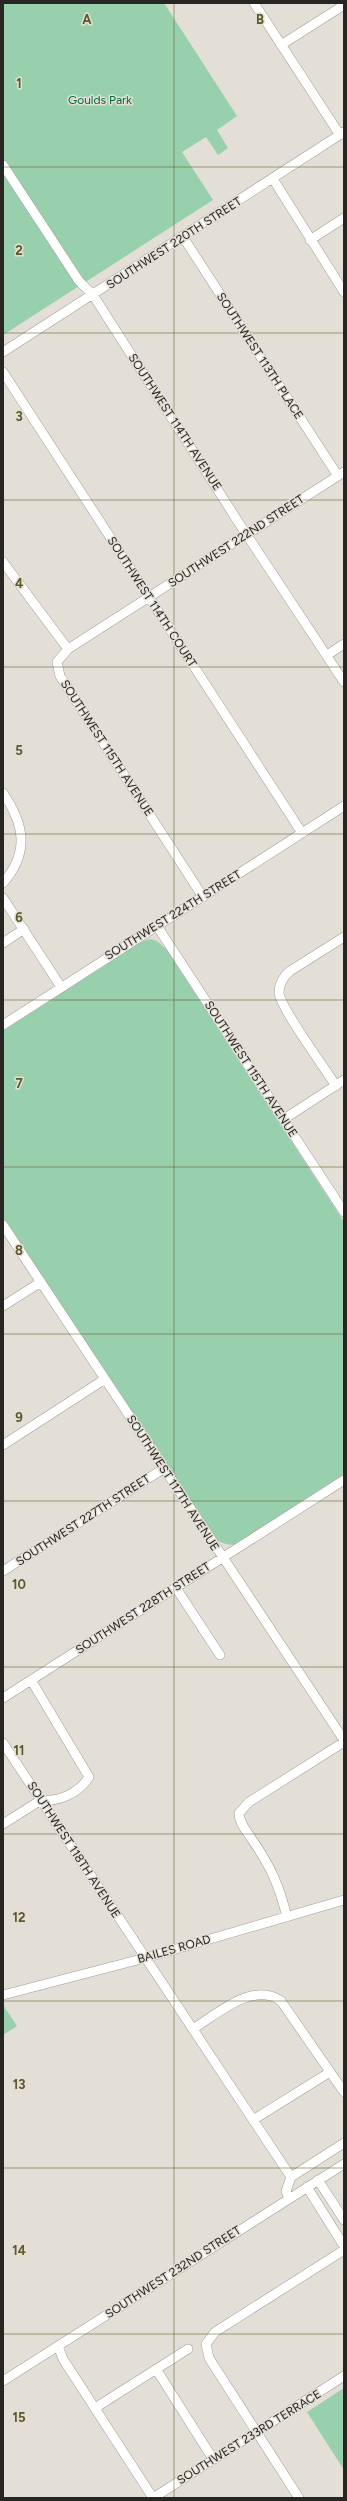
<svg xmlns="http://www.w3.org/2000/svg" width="347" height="2501" viewBox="0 0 347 2501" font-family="Figtree,sans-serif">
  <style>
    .green { fill: #98d0ad }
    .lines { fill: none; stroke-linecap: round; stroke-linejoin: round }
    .minor-casing { stroke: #9f9c93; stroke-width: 10 }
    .minor { stroke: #fff; stroke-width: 9 }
    .grid { fill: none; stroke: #5b5b28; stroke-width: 1; stroke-opacity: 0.55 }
    .labels { text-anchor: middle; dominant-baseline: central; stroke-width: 3; stroke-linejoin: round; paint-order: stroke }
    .park-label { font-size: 12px; fill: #006a3d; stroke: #e3dfd6 }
    .street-label { font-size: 12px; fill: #282623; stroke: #e3dfd6 }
    .grid-label { font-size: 13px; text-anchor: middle; font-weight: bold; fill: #5b5b28; stroke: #e3dfd6; stroke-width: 3; stroke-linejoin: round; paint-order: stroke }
  </style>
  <rect width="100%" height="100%" fill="#e3dfd6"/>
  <path class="green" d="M3,3H164L237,116L217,130L228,148L218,155L206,137L182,152L213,200L3,335Z
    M150,939L157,941L167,950L344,1222V1474L237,1544C215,1549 206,1525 194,1509L3,1218V1031L141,942Z
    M3,2005L17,2026L3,2035Z
    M344,2388V2470L307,2412Z"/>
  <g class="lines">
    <g class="minor-casing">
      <path id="minor" d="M254,3L340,135
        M281,45L344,5
        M3,165L79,281L93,295L237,520L344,682
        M273,179L344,292
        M183,237L338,476
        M310,240L344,218
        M3,352L344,132
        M3,372L302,833
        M3,562L68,649
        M327,655L344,644
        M3,793C24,824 30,852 3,883
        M203,897L60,676L57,662L68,649L344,472
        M3,898L61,987
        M157,926L344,1212
        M3,943L24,929
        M3,1025L344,806
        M336,1086C325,1068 281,1009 279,993C279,984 283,977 290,971L344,937
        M284,1119L344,1080
        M3,1225L344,1740
        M3,1306L41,1282
        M3,1445L105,1379
        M3,1571L163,1469
        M176,1588L220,1655
        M31,1680L89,1777C79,1793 59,1802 41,1800
        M3,1698L344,1480
        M3,1743L291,2177L286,2191L289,2199
        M3,1824L41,1800
        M287,1917C279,1885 270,1865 251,1838C246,1830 239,1823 239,1813L249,1802L344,1742
        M3,1995L145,1958L344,1900
        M193,2029C217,2014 253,1981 281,2001L344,2092
        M253,2120L330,2072
        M291,2177L344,2143
        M318,2180L344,2220
        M307,2187L344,2246
        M58,2346L63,2359L153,2498
        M156,2369L213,2459
        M3,2381L344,2164
        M95,2408L188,2349
        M153,2498L344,2376
        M299,2498L209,2358L206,2344L215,2332L344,2250"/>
    </g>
    <use href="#minor" class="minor"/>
  </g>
  <path class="grid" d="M174,3V2498M3,167H344M3,333H344M3,500H344M3,667H344M3,834H344M3,1000H344M3,1167H344M3,1334H344M3,1501H344M3,1667H344M3,1834H344M3,2001H344M3,2168H344M3,2334H344"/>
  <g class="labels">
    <g class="park-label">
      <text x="100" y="100">Goulds Park</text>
    </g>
    <g class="street-label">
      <text transform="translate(174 243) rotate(-33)">SOUTHWEST 220TH STREET</text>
      <text transform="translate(260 356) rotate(57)">SOUTHWEST 113TH PLACE</text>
      <text transform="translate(175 422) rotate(57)">SOUTHWEST 114TH AVENUE</text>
      <text transform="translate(236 541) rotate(-33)">SOUTHWEST 222ND STREET</text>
      <text transform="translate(152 602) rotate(57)">SOUTHWEST 114TH COURT</text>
      <text transform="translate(107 748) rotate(57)">SOUTHWEST 115TH AVENUE</text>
      <text transform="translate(173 915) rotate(-32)">SOUTHWEST 224TH STREET</text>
      <text transform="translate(251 1069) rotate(57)">SOUTHWEST 115TH AVENUE</text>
      <text transform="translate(173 1483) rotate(57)">SOUTHWEST 117TH AVENUE</text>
      <text transform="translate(83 1520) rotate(-33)">SOUTHWEST 227TH STREET</text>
      <text transform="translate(143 1608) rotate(-33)">SOUTHWEST 228TH STREET</text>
      <text transform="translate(74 1850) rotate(57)">SOUTHWEST 118TH AVENUE</text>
      <text transform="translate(174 1949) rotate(-16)">BAILES ROAD</text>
      <text transform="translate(173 2272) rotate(-33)">SOUTHWEST 232ND STREET</text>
      <text transform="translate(249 2437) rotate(-32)">SOUTHWEST 233RD TERRACE</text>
    </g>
  </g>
  <g class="grid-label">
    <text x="87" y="24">A</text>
    <text x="260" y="24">B</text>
    <text x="19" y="88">1</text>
    <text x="19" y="255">2</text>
    <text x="19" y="421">3</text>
    <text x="19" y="588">4</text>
    <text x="19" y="755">5</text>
    <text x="19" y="922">6</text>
    <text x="19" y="1088">7</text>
    <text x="19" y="1255">8</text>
    <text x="19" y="1422">9</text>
    <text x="19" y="1589">10</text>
    <text x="19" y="1755">11</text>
    <text x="19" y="1922">12</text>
    <text x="19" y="2089">13</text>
    <text x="19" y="2255">14</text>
    <text x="19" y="2422">15</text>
  </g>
  <rect width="347" height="2501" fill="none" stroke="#282623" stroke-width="8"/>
</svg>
